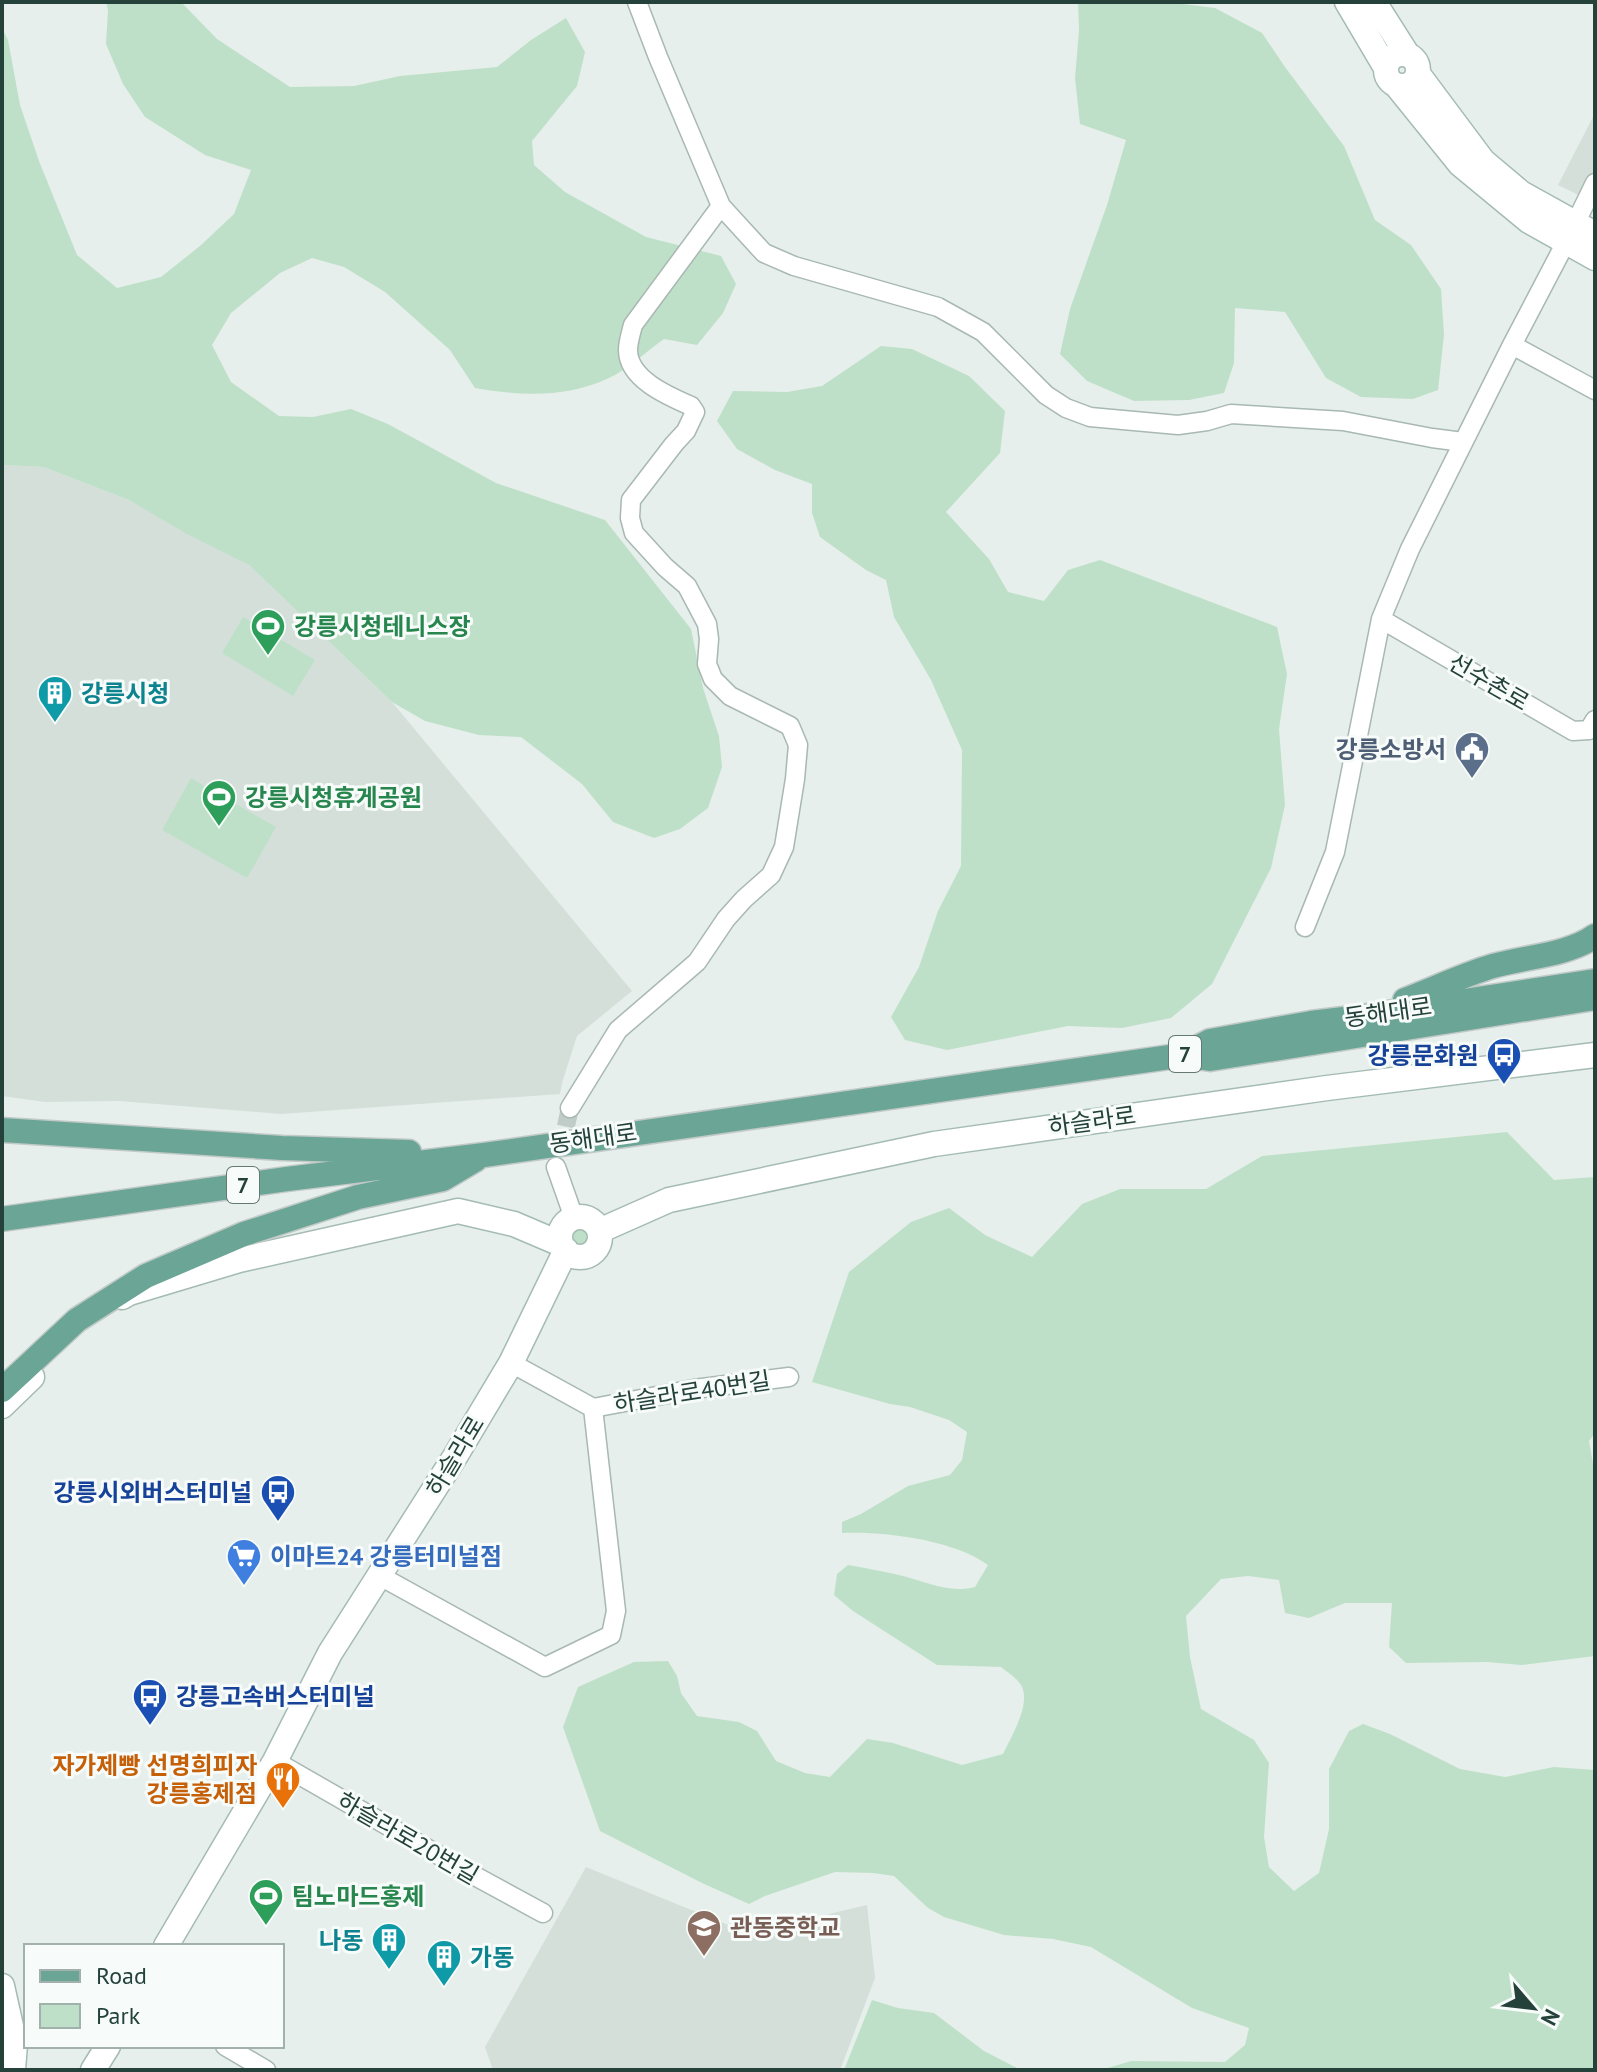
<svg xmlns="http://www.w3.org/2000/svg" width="1597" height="2072" viewBox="0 0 1597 2072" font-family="'PT Sans','Noto Sans KR',sans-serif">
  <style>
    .built { fill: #d4dfda }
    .green { fill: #bfe0c8 }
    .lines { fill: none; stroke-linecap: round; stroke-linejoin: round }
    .street-tunnel { stroke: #bfccc8; stroke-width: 18; stroke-dasharray: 18 9; stroke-linecap: butt }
    .street-casing { stroke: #a8b8b2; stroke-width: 21 }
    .secondary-casing { stroke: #a4bbb3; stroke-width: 27 }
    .primary-casing { stroke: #c2cac8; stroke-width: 27 }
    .street { stroke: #fff; stroke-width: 18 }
    .secondary { stroke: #fff; stroke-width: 24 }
    .primary { stroke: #6aa596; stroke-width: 24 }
    .labels { text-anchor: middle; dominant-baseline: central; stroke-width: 6; stroke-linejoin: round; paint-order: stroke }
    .shield { fill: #f7fbf9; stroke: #637a73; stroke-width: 2 }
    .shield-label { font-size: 22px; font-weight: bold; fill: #24423a }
    .leisure-label { font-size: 24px; font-weight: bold; fill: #27864d; stroke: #f7fbf9; text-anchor: start }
    .street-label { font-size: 24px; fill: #24423a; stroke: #f7fbf9 }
    .culture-label { font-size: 24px; font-weight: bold; fill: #0d838f; stroke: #f7fbf9; text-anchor: start }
    .service-label { font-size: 24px; font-weight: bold; fill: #4e5e75; stroke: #f7fbf9; text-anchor: end }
    .transit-label { font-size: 24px; font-weight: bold; fill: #164399; stroke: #f7fbf9; text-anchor: end }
    .shop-label { font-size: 24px; font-weight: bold; fill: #366cbe; stroke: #f7fbf9; text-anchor: start }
    .food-label { font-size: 24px; font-weight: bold; fill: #c56008; stroke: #f7fbf9; text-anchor: end }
    .education-label { font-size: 24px; font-weight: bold; fill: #785e54; stroke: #f7fbf9; text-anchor: start }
  </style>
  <rect width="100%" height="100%" fill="#e6efeb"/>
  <path class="built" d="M1595,113V203L1558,185Z
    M2,465L43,467L129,500L249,565L392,702L632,991L577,1036L562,1083L560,1094L281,1114L119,1101L45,1102L2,1096Z
    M586,1867L760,1938L833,1913L867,1905L875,1978L840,2070H493L485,2047Z"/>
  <path class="green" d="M106,2H181L217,39L290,87L354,86L400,76L497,67L531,40L566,18L585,52L577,86L532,141L534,165L565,192L646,237L721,256L736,284L723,313L697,345L664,339C647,351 627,370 609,378C567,398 520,396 475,388L450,350L385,292L344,267L312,258L280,273L231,313L212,345L231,382L279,416L313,417L351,409L388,424L496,483L605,520L691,629L703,688L719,736L722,767L708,808L680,829L654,838L613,822L582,784L521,737L479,735L425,721L392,702L249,565L187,534L129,500L43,467L2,465V28L8,40L20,105L39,161L77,255L117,288L161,277L200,246L234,214L251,170L205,155L145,117L123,84L106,44L108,10Z
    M1078,2H1167L1215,8L1262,33L1285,67L1344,146L1375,220L1411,245L1441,289L1444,335L1438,390L1413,399L1361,397L1326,378L1285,312L1235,308L1234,363L1224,393L1189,400L1134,401L1087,381L1060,354L1070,309L1107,205L1126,140L1080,124L1075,78L1079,30Z
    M881,346L912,349L969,376L1005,411L1000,453L946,512L989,559L1008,592L1044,601L1068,570L1100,560L1277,627L1287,674L1279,729L1285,805L1271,868L1212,984L1171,1018L1122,1028L1068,1026L947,1050L905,1040L891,1017L919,967L938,911L961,866L962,750L931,680L894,617L886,580L866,570L820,537L812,513V484L775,470L737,449L717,421L733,391L787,392L822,386Z
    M243,617L315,660L293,696L222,653Z
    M191,778L276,827L247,878L162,830Z
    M1507,1132L1554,1180L1595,1177V1433L1589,1441L1593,1464L1595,1466V1656L1521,1665L1487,1662L1406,1663L1389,1647L1392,1603H1345L1309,1618L1285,1613L1279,1580L1248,1576L1221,1579L1186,1616L1190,1657L1201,1709L1254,1740L1269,1763L1264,1837L1269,1867L1294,1891L1319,1873L1329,1829V1769L1349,1731L1363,1724L1390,1734L1460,1769L1505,1777L1554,1767L1595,1770V2070H1101L1131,2061L1225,2062L1245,2045L1249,2028L1192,2008L1091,1947L1053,1939L1004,1935L944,1917L928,1908L894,1876L873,1873L835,1872L765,1896L749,1904L702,1883L600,1831L563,1727L578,1687L634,1662L668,1661L677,1676L681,1693L697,1716L739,1722L757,1731L776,1761L805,1773L830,1777L867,1739L893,1743L962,1765L1003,1754C1011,1737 1032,1703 1021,1685C1017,1678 1007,1672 1001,1667L937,1665L853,1611L834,1595L837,1574L848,1565C865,1568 882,1571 899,1575C925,1581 948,1594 975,1587L988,1565C954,1540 884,1531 842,1533V1522L861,1514L908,1486L950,1475L962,1460L967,1432L949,1420L910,1407L890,1404L812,1382L849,1272L911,1222L949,1208L985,1235L1032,1257L1082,1204L1120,1189H1206L1262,1156Z
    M569 1237a11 11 0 1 1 22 0a11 11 0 1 1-22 0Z
    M872,2000L898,2008L934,2013L984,2051L1021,2070H844Z"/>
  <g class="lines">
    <path class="street-tunnel" d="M560,1153L570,1108"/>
    <g class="street-casing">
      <path id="street" d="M637,2L658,57L721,206L764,253L794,266L938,307L983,332L1046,395L1066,408L1090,417L1178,425L1207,421L1231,414L1343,421L1432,438L1463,442
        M1575,224L1595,183
        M1512,345L1595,390
        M1381,619L1573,731L1589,730L1595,720
        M1305,927L1335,852L1381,619L1410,549L1512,345L1566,242
        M570,1108L618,1030L697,962L726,919L744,899L771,875L784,847L795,779L798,745L790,726L730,696L713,679L707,664L709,639L707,624L687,586L665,567L634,533L630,518L631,500L674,444L686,431L695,412L691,406C668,396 628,379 628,350C628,342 631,333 633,325L721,206
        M556,1167L574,1218
        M511,1363L593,1408L694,1389L789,1377
        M380,1576L545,1667L611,1635L616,1611L593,1408
        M275,1761L475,1876L543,1913
        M225,2046L266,2070"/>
    </g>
    <g class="secondary-casing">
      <path id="secondary" d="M1347,2L1386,68
        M1374,2L1407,54
        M1386 70a16 16 0 1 1 32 0a16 16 0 1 1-32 0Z
        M1418,74L1483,161L1521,193L1595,234
        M1397,86L1460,164L1529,221L1595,258
        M560 1237a20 20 0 1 1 40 0a20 20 0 1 1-40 0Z
        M599,1231L669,1200L934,1144L1327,1088L1595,1055
        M122,1297L129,1293L239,1260L458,1211L514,1224L561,1244
        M2,1406L32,1377
        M166,1946L275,1761L330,1653L456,1455L511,1363L566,1250
        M2,1986L15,2044L13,2070
        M93,2070L108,2046"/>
    </g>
    <g class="primary-casing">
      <path id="primary" d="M1595,981L1360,1017L1311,1023L1210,1041L1184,1055L1210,1059L1595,998
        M1405,1000C1434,989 1463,975 1493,966C1524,957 1569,955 1595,936
        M2,1130L282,1148L409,1152
        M2,1219L287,1179L484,1155L1184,1055
        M2,1390L77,1320L146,1276L244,1234L358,1197L443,1179L475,1160"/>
    </g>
    <use href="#street" class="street"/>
    <use href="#secondary" class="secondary"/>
    <use href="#primary" class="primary"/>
  </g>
  <defs>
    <g id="stadium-pin" transform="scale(1.8)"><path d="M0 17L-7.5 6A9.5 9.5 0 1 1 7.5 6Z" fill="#2e9e5b" stroke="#f7fbf9"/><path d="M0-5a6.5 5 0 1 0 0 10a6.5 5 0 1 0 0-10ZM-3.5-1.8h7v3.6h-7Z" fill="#fff"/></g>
    <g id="building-pin" transform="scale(1.8)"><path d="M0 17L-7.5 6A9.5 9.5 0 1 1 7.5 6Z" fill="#0f9aa8" stroke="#f7fbf9"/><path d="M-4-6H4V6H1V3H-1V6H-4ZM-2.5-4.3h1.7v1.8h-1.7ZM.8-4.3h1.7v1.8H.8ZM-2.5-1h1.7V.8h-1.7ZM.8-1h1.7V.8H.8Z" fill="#fff"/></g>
    <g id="civic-pin" transform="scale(1.8)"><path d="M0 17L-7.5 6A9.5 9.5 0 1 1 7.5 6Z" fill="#5c6f8a" stroke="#f7fbf9"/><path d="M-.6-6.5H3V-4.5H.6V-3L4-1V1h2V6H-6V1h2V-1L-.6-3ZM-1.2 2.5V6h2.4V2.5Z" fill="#fff"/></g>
    <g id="bus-pin" transform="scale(1.8)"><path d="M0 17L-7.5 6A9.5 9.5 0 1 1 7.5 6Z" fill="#1a4fb4" stroke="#f7fbf9"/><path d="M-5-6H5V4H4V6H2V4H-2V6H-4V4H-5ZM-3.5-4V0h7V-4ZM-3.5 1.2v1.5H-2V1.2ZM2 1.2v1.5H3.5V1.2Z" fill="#fff"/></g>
    <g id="supermarket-pin" transform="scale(1.8)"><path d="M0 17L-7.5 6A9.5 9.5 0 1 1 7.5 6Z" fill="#3f7fe0" stroke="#f7fbf9"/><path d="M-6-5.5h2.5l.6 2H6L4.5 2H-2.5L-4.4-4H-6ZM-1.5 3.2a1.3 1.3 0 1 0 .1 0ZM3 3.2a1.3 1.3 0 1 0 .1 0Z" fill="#fff"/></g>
    <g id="restaurant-pin" transform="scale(1.8)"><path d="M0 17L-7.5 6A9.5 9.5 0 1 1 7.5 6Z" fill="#e8710a" stroke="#f7fbf9"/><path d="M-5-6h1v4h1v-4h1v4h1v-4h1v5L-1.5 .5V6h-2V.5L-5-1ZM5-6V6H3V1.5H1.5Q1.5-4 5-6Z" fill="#fff"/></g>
    <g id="school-pin" transform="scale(1.8)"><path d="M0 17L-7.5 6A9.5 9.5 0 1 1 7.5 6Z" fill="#8d6e63" stroke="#f7fbf9"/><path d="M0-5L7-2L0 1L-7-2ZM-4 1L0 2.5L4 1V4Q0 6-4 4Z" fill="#fff"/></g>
  </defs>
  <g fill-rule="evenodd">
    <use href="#stadium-pin" x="268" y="626"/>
    <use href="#building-pin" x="55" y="693"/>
    <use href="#civic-pin" x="1472" y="749"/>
    <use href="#stadium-pin" x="219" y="797"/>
    <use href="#bus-pin" x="1504" y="1055"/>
    <use href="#bus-pin" x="278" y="1492"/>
    <use href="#supermarket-pin" x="244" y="1556"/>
    <use href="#bus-pin" x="150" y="1696"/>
    <use href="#restaurant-pin" x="283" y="1779"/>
    <use href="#stadium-pin" x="266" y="1896"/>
    <use href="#school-pin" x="704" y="1927"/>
    <use href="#building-pin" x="389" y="1940"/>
    <use href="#building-pin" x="444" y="1957"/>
  </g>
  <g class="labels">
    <g class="shield">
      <rect x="1169" y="1036" width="32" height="36" rx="6"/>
      <rect x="227" y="1167" width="32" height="36" rx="6"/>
    </g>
    <g class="shield-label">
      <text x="1185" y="1054">7</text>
      <text x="243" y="1185">7</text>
    </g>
    <g class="leisure-label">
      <text x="294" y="626">강릉시청테니스장</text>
      <text x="245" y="797">강릉시청휴게공원</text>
      <text x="292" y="1896">팀노마드홍제</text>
    </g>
    <g class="street-label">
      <text transform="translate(1489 682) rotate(30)">선수촌로</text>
      <text transform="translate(1388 1012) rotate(-8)">동해대로</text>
      <text transform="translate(1092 1121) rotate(-8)">하슬라로</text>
      <text transform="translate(593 1138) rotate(-8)">동해대로</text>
      <text transform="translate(692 1392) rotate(-9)">하슬라로40번길</text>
      <text transform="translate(455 1456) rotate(-59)">하슬라로</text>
      <text transform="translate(408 1838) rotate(30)">하슬라로20번길</text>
    </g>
    <g class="culture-label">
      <text x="81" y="693">강릉시청</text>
      <text x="363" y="1940" text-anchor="end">나동</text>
      <text x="470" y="1957">가동</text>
    </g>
    <g class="service-label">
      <text x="1446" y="749">강릉소방서</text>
    </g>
    <g class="transit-label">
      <text x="1478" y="1055">강릉문화원</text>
      <text x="252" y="1492">강릉시외버스터미널</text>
      <text x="176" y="1696" text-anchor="start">강릉고속버스터미널</text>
    </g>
    <g class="shop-label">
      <text x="270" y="1556">이마트24 강릉터미널점</text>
    </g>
    <g class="food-label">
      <text x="257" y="1765">자가제빵 선명희피자<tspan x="257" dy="28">강릉홍제점</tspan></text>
    </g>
    <g class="education-label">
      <text x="730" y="1927">관동중학교</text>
    </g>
  </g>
  <rect width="1597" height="2072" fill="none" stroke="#24423a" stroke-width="8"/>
  <rect x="24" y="1944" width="260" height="104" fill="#f7fbf9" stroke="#a3b1ad" stroke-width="2"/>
  <rect x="40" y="1970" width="40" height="12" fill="#6aa596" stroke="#a3b1ad" stroke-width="2"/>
  <text x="96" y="1984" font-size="24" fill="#24423a">Road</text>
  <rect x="40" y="2004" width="40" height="24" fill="#bfe0c8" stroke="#a3b1ad" stroke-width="2"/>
  <text x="96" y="2024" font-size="24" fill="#24423a">Park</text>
  <g transform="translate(1533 2008) rotate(118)" stroke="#f7fbf9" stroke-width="6" paint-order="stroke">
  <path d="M0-6L14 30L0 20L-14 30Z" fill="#24423a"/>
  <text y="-12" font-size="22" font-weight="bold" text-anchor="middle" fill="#24423a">N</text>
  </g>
</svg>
